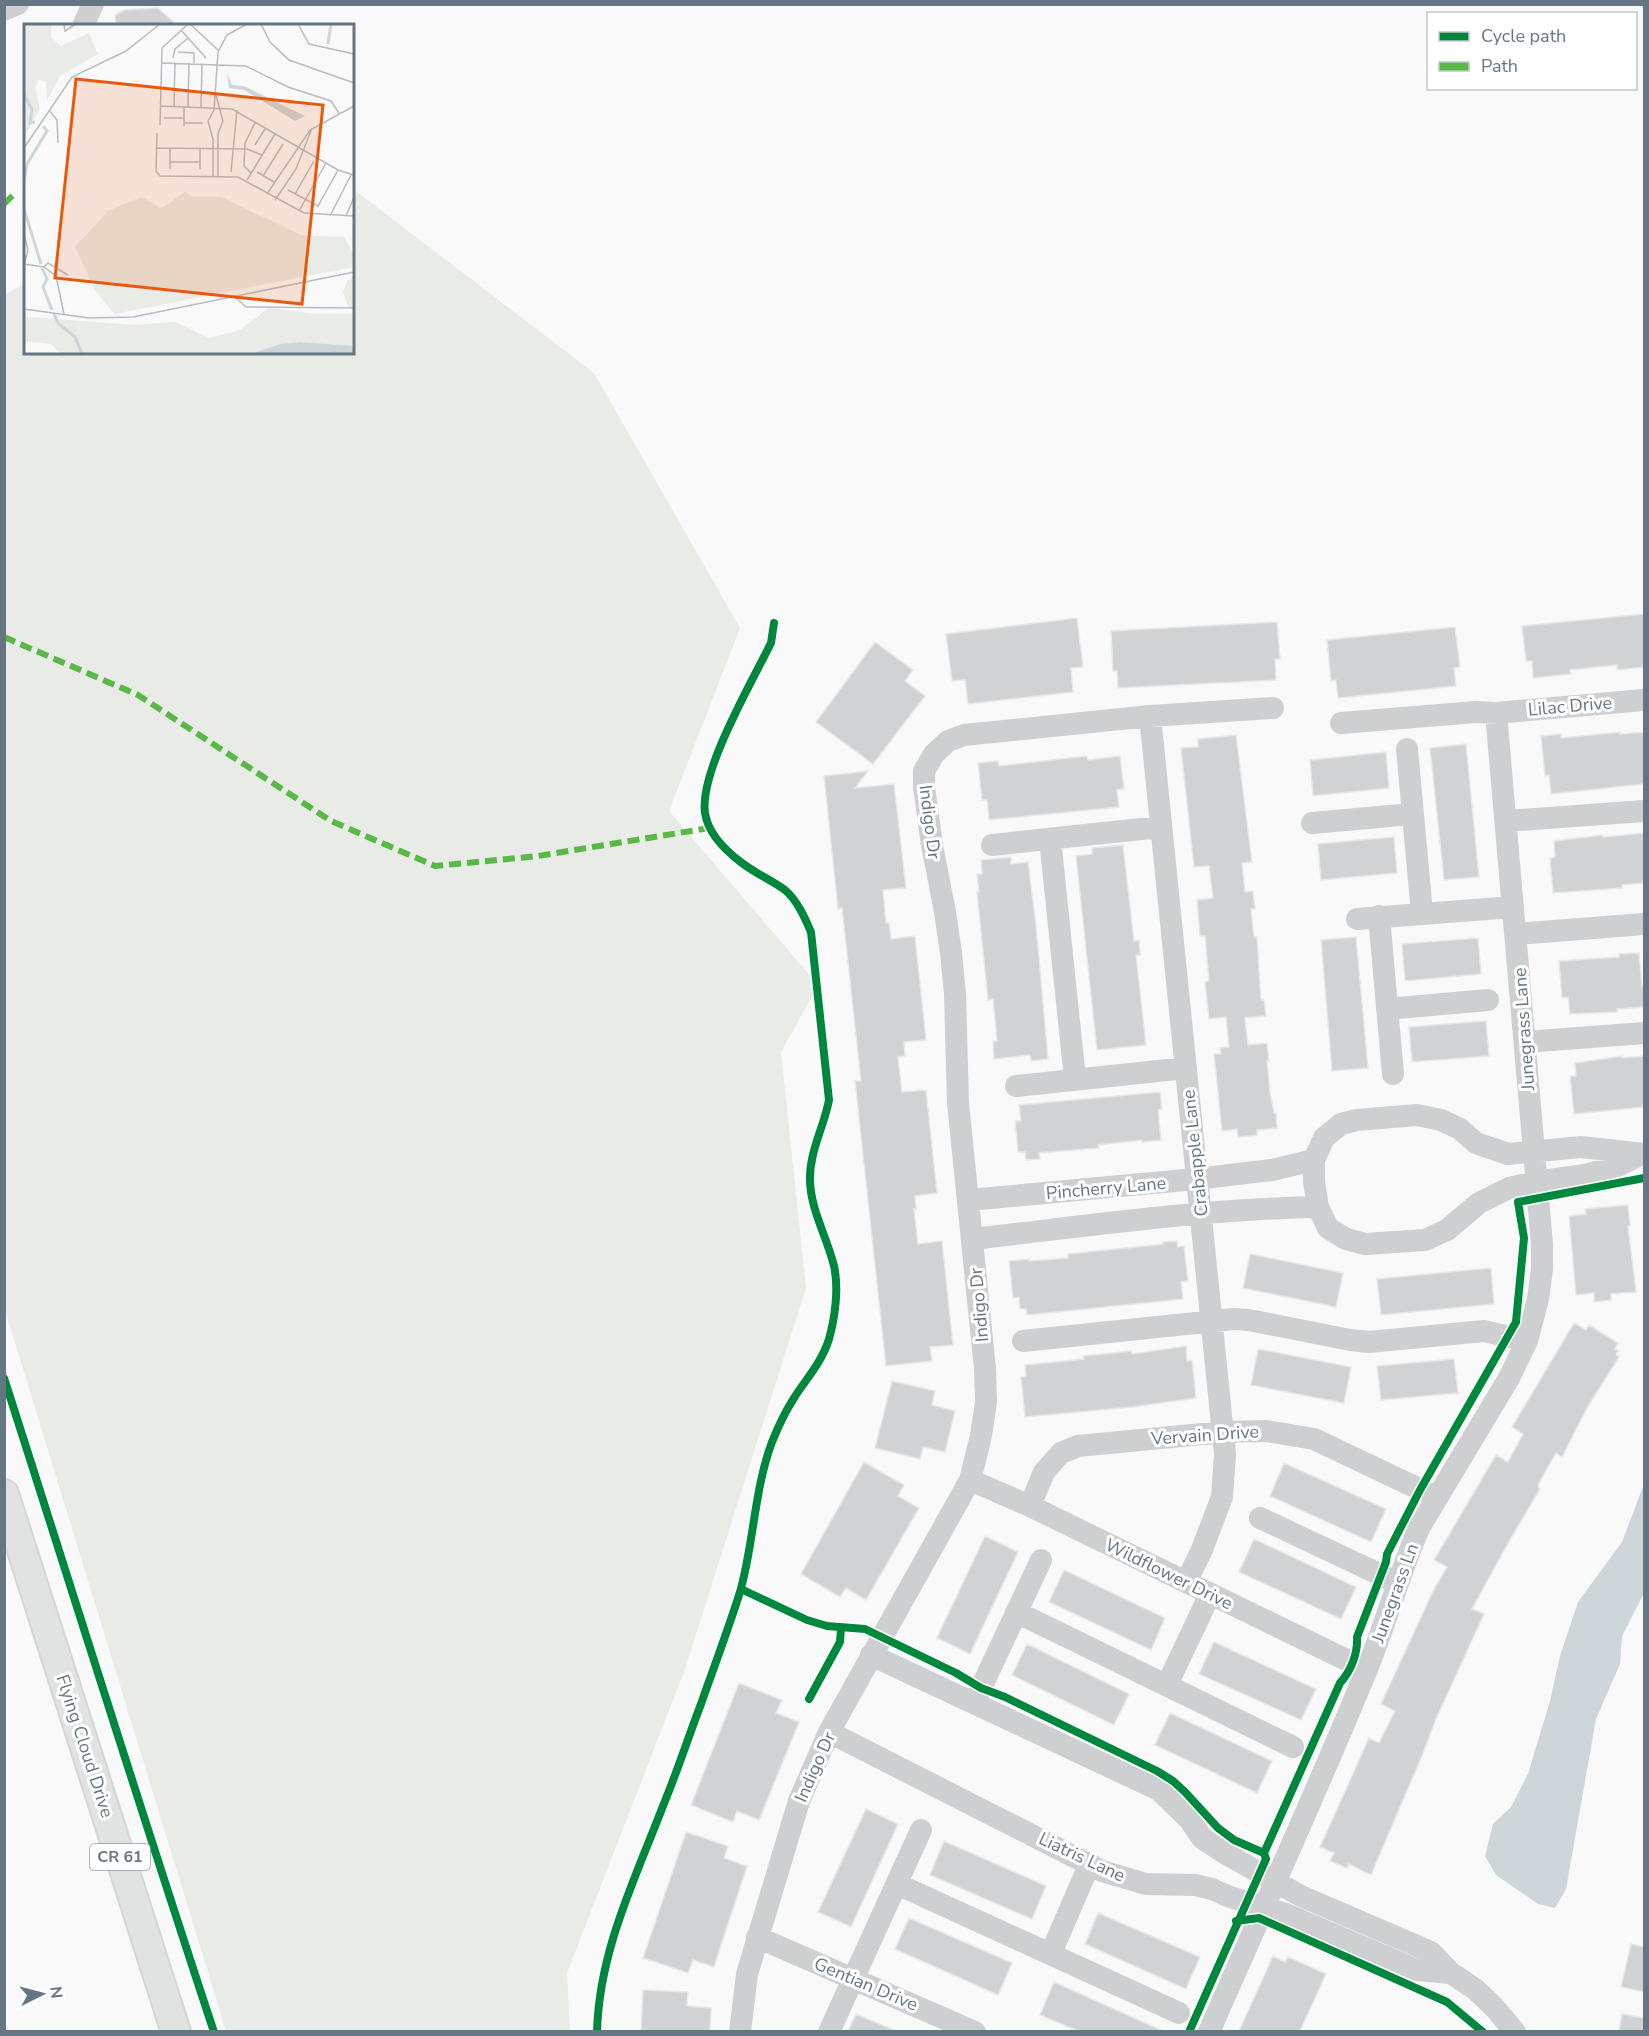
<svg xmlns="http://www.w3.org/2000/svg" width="1649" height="2036" viewBox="0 0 1649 2036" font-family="'Nunito Sans',sans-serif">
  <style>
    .green { fill: #e8ebe6 }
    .water { fill: #ced6d9 }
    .building { fill: #d0d2d3; stroke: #e8e8e8; stroke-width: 1.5 }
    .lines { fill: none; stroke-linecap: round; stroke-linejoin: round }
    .major-casing { stroke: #d5d6d7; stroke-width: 32 }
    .minor { stroke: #cecfd0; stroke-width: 22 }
    .major { stroke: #e1e2e2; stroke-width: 28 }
    .quiet { stroke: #58b947; stroke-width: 6; stroke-dasharray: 12 6; stroke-linecap: butt }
    .cycleway-casing { stroke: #fff; stroke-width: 11 }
    .cycleway { stroke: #00873e; stroke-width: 8 }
    .labels { text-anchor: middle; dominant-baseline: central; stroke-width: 6; stroke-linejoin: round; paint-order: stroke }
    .shield { fill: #fff; stroke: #939fa8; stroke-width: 1.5 }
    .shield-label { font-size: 16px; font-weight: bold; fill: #657683 }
    .street-label { font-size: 18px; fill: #657683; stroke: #fff }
    .inset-river { fill: none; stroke: #ced6d9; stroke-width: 3 }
    .inset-road { fill: none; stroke: #b5bdc3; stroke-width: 1.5 }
    .view { fill: #e8590c; fill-opacity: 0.15; stroke: #e8590c; stroke-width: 3 }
    .inset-edge { fill: none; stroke: #657683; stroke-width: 3 }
  </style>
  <rect width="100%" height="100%" fill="#f9f9f9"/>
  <path class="green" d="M353,189L594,373L740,628L669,811L818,985L781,1052L806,1288L685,1669L567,1973L570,2031H226L5,1310V295L25,283L26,352H352Z"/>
  <path class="water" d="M1644,1484V1593L1622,1636L1620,1664L1596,1719L1566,1889L1555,1908L1538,1904L1496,1875L1485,1856L1493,1824L1511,1807L1528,1774L1550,1701L1560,1656L1578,1602L1622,1542Z"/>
  <path class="building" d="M158,8L178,26H116L115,15L124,10Z
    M1644,614V667L1617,670V665L1570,670L1571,674L1533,678L1532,661H1526L1522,626Z
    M1077,618L1083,667L1071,668L1073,692L968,704L965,680L952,681L946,634Z
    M1277,622L1280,659H1275L1276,680L1118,688L1117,671H1113L1111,631Z
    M1455,627L1460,667L1454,668L1456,686L1338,698L1336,680L1331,681L1327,640Z
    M875,642L913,670L905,681L925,696L873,764L816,722Z
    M1620,732V734L1644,732V784L1551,794L1549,775L1545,776L1541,736L1561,734V738Z
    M1236,735L1252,862L1242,863L1245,892L1253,891L1255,909H1251L1254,937H1257L1261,1000H1264L1266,1016L1245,1018L1248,1045L1267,1043L1269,1061H1267L1270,1092L1274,1113H1276L1277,1128L1257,1130V1135L1238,1137L1237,1129L1222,1131L1214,1054H1221L1220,1048L1229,1047L1226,1017L1209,1019L1205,982L1209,981L1205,936H1200L1197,900L1213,898L1209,866L1194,867L1181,748L1198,747V739Z
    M1466,744L1479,877L1444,880L1430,748Z
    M1386,752L1389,788L1313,796L1310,760Z
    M1087,756L1088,760L1120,756L1124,789L1117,790L1119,807L989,820L987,800H982L978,763L998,761L999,766Z
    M868,771L855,788L894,784L906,888L883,890L886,923H889L891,939L915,936L926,1040L904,1042L905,1056L898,1057L902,1092L926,1090L937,1193L915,1196L916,1209H914L918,1244L942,1241L953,1345L930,1347L932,1361L886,1366L855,1081H861L842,908L838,909L824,776Z
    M1644,833V883L1622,885V888L1553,893L1550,858L1555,857L1554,841L1602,835L1603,837Z
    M1394,837L1397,873L1321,880L1318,844Z
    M1123,845L1134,941L1139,940L1140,955H1136L1146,1045L1097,1050L1076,856L1092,854V848Z
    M1011,857V864L1028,862L1036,925L1048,1059L1031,1061L1030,1055L994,1059L993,1041H997L993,999L988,1000L977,892H979L977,874H982L981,860Z
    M1356,937L1368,1068L1332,1071L1321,940Z
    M1478,938L1481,974L1405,981L1402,944Z
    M1639,953L1642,986H1644V1007L1617,1009V1012L1570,1014L1568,997L1562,998L1559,961L1619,957V954Z
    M1486,1021L1489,1056L1412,1062L1409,1027Z
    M1622,1056V1058L1644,1056V1107L1574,1114L1570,1076H1576L1575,1063Z
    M1160,1092L1162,1109L1158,1110L1161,1140L1142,1142V1140L1098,1145L1099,1148L1039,1153L1040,1159L1026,1160L1025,1152H1018L1015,1121H1021L1019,1105Z
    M1628,1205L1630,1226H1628L1636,1292L1611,1294V1300L1594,1302V1293L1576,1295L1569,1216L1586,1214L1585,1209Z
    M1177,1241L1178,1247L1184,1246L1188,1281L1181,1282L1183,1299L1027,1315L1026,1309H1020L1019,1297L1013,1298L1009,1261L1029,1259V1261L1068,1258V1254L1163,1244V1242Z
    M1250,1254L1343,1273L1336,1307L1243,1288Z
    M1491,1268L1494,1304L1381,1315L1377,1279Z
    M1574,1323L1586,1330L1589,1325L1618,1343L1615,1349L1618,1351L1616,1355L1619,1357L1588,1406L1562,1457L1556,1453L1539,1483L1538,1487L1540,1489L1511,1538L1472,1609L1484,1614L1436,1719L1422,1756L1371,1875L1349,1864L1347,1868L1330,1861L1334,1853L1320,1847L1369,1738L1379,1743L1395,1711L1381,1704L1434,1589L1447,1567L1434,1560L1496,1455L1508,1462L1523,1434L1512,1427Z
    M1186,1346L1187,1361L1192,1360L1196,1398L1133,1407L1025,1417L1021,1377L1026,1376L1025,1365L1084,1359L1083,1356L1113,1353L1131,1351L1132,1354Z
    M1258,1349L1351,1367L1344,1403L1251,1385Z
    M1454,1359L1458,1393L1381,1400L1377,1366Z
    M892,1381L935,1391L932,1405L955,1411L945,1452L923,1447L920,1459L875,1448Z
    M864,1462L904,1485L898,1496L919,1508L866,1600L846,1588L840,1597L801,1574Z
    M1284,1463L1386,1509L1371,1542L1270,1496Z
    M985,1536L1018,1552L970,1654L937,1638Z
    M1254,1539L1356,1587L1341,1619L1239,1572Z
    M1064,1570L1165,1618L1151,1650L1049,1602Z
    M1214,1642L1316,1689L1301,1720L1199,1674Z
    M1027,1644L1129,1694L1114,1725L1012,1675Z
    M739,1683L782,1700L776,1713L799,1722L759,1820L737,1811L733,1822L691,1805Z
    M1170,1713L1272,1761L1257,1793L1155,1745Z
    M866,1809L898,1824L851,1927L818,1912Z
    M686,1832L728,1846L724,1858L747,1866L714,1967L693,1960L688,1973L643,1958Z
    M944,1841L1046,1886L1032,1919L930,1875Z
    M1098,1913L1200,1957L1186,1989L1085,1944Z
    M909,1918L1012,1963L998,1995L895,1949Z
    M1631,1944L1644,1947V1992L1621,1987Z
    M1273,1956L1285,1962L1288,1957L1326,1974L1300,2031H1239Z
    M1054,1982L1163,2031H1078L1040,2015Z
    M643,1990L688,1992L687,2006L711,2008L710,2031H641Z
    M856,2014L896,2031H848Z
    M1622,2014L1644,2018V2031H1619Z"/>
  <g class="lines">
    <g class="major-casing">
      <path id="major" d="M4,1494L176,2032"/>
    </g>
    <path class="minor" d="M4,10L18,4
      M83,26L93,4
      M1150,716L1225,1454L1222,1497L1201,1552L1186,1582
      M1341,723L1476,712L1496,713L1644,700
      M1407,749L1422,913
      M1506,821L1644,811
      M1312,823L1412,814
      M1050,839L1075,1079
      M992,845L1160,827
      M1379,916L1393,1074
      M1357,919L1513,907
      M1516,934L1644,924
      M1387,1009L1488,1000
      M1525,1042L1644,1033
      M1016,1086L1186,1068
      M1314,1160V1182L1318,1207
      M969,1200L1196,1179L1272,1170L1314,1160L1324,1138L1341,1124L1357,1120L1417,1115L1441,1120L1460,1129L1476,1143L1508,1154L1581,1147L1644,1154
      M972,1239C1087,1226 1203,1209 1318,1207L1328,1228L1346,1239L1365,1244L1425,1240L1447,1230L1479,1203L1509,1188L1535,1182L1585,1175L1616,1167L1642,1154
      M1023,1341L1234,1319L1249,1320L1350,1340L1369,1342L1484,1331L1527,1341
      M970,1480L1030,1506L1367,1670
      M1030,1506L1044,1472L1061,1453L1078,1446L1223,1432L1266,1431L1314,1439L1436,1497
      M1260,1518L1398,1583
      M1016,1612L1293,1747
      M871,1655L1159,1790L1189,1819L1202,1838L1226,1854L1301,1896L1431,1952L1451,1973L1475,1989L1494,2007L1515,2032
      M1167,1685L1210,1594
      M974,1703L1041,1560
      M829,1732L1102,1871L1146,1884L1195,1885L1212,1889L1230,1897L1286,1914L1417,1970L1451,1973
      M897,1884L1179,2013
      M757,1937L975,2032
      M1051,1953L1090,1863
      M740,2032L747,1974L799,1801L829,1732L970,1480L981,1436L986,1402L985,1369L958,1103L955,994L951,953L945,912L932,845L924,787V771L934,754L948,741L964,735L1150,716L1273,708
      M829,2032L921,1830
      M1209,2032C1262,1911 1317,1791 1367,1669C1386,1623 1399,1574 1419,1528L1509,1378L1527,1341L1538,1299L1542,1269V1244L1496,713"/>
    <use href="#major" class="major"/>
    <path class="quiet" d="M4,204L16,192
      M4,637L138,695L331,821L435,866L538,856L709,828"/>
    <g class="cycleway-casing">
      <path id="cycleway" d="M4,1378C74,1596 142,1815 214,2032
        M741,1589L807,1620L827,1626L865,1629L956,1673L981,1688L1005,1697L1157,1771L1173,1781L1185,1792L1218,1828L1234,1840L1264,1853
        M809,1699L840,1642L841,1628
        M1236,1921L1259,1918L1447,2002L1483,2032
        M597,2032C599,1951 635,1879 663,1806C677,1772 688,1738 701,1704C714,1667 728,1630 740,1592C754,1543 754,1490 772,1442C778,1427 785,1412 794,1398C806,1379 822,1362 829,1339C835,1318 839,1288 834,1266C827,1237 811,1211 810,1181C809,1152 824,1127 829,1100L811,932C805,918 797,900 785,890C771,880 755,873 742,863C726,851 708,834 705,813C699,772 752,682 771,643L774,623
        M1189,2032L1266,1859L1264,1853L1340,1683C1351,1671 1358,1653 1357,1637L1386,1562L1387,1554L1420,1490L1516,1322L1524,1238L1518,1202L1644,1178"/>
    </g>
    <use href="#cycleway" class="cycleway"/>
  </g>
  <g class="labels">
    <rect class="shield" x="90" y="1844" width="60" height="26" rx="4.5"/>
    <g class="shield-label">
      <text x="120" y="1857">CR 61</text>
    </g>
    <g class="street-label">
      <text transform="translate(1570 706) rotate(-5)">Lilac Drive</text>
      <text transform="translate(930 822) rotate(83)">Indigo Dr</text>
      <text transform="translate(1524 1029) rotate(-94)">Junegrass Lane</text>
      <text transform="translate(1195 1153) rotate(-96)">Crabapple Lane</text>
      <text transform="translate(1106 1188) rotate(-5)">Pincherry Lane</text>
      <text transform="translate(979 1305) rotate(-95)">Indigo Dr</text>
      <text transform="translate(1205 1435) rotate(-4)">Vervain Drive</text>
      <text transform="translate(1169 1574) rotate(26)">Wildflower Drive</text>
      <text transform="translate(1395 1593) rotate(-70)">Junegrass Ln</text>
      <text transform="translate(85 1746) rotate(72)">Flying Cloud Drive</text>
      <text transform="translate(815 1767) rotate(-66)">Indigo Dr</text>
      <text transform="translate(1082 1857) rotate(25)">Liatris Lane</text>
      <text transform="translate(866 1984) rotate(23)">Gentian Drive</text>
    </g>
  </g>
  <g transform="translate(24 24)">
    <rect width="330" height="330" fill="#f9f9f9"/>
    <path d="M0,0H27V13L37,22L65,9L74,30L36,52L23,77L22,57L15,56L11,63L16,85L0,113ZM161,168L169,173H197L277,211L320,213L330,230V243L90,290L71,266L51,223L84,187L117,173L138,184ZM330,252V287L324,283L319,268L323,257ZM245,284L292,290H330V322L276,318L256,320L226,330H37L27,320L0,317V294L5,293L109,301L151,298L185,314L214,307Z" fill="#e8ebe6"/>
    <path d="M203,49L208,61L220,62L281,92L271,97L220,66L205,64ZM276,318L330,322V330H226L256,320Z" fill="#ced6d9"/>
    <path class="inset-river" d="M304,20L307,0M0,71L8,85L6,99L11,98M0,157L3,140L23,107L19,102M0,185L17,240M18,244L23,255L19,263L28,286M30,290L34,299L51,313L58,330"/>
    <path class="inset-road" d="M40,0L41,7L52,0M166,0L194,26M237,0L246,18L265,36L330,59M274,0L285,20L330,30M157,6L182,34M154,28L170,29V39M149,34L151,25L164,14M137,39L222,42L264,63L307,77L315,89M192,71L199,97L194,110V152M137,82L208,85L314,146L330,151M150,82L151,39M164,83L165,39M177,83L178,40M25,86L33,96L34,119M140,94H160M160,99H179M136,101L138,24L164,0M160,102V83M133,109L132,147L136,152L214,153L280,189L330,192M231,121L241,105M0,124L48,53L102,27L136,0M133,124L223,125L238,131M146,124V145M146,138H176M176,145V124M207,148L213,86M233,148L250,158M227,149L220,142L221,119L231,99M189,152V115L184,97L190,86L194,28L203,11L223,0M239,152L259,120M223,156L251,110M264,166L294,182L314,146M243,170L286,106L330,82M271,170L290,137M251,176L272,145L288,104M275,187L302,139M306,192L327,151M322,192L330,173M0,210L4,226L0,241M0,240L20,243L32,252L40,290M20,243L24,239L44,251M211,273L222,283L330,284M0,285L65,294L109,293L330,248"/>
    <path class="view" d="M52,55L299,81L278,280L31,254Z"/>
    <rect width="330" height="330" class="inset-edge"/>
  </g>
  <rect width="1649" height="2036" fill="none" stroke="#657683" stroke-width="12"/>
  <rect x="1427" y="12" width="210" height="78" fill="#ffffff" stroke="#c1c8cd" stroke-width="1.5"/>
  <rect x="1439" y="32" width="30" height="9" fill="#00873e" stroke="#c1c8cd" stroke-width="1.5"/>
  <text x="1481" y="42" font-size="18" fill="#657683">Cycle path</text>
  <rect x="1439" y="62" width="30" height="9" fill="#58b947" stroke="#c1c8cd" stroke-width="1.5"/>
  <text x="1481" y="72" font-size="18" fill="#657683">Path</text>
  <g transform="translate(42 1994) rotate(84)" stroke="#ffffff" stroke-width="4.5" paint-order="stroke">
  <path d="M0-4.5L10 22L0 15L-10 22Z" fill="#657683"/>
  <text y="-9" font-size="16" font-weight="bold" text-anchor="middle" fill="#657683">N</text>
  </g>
</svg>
